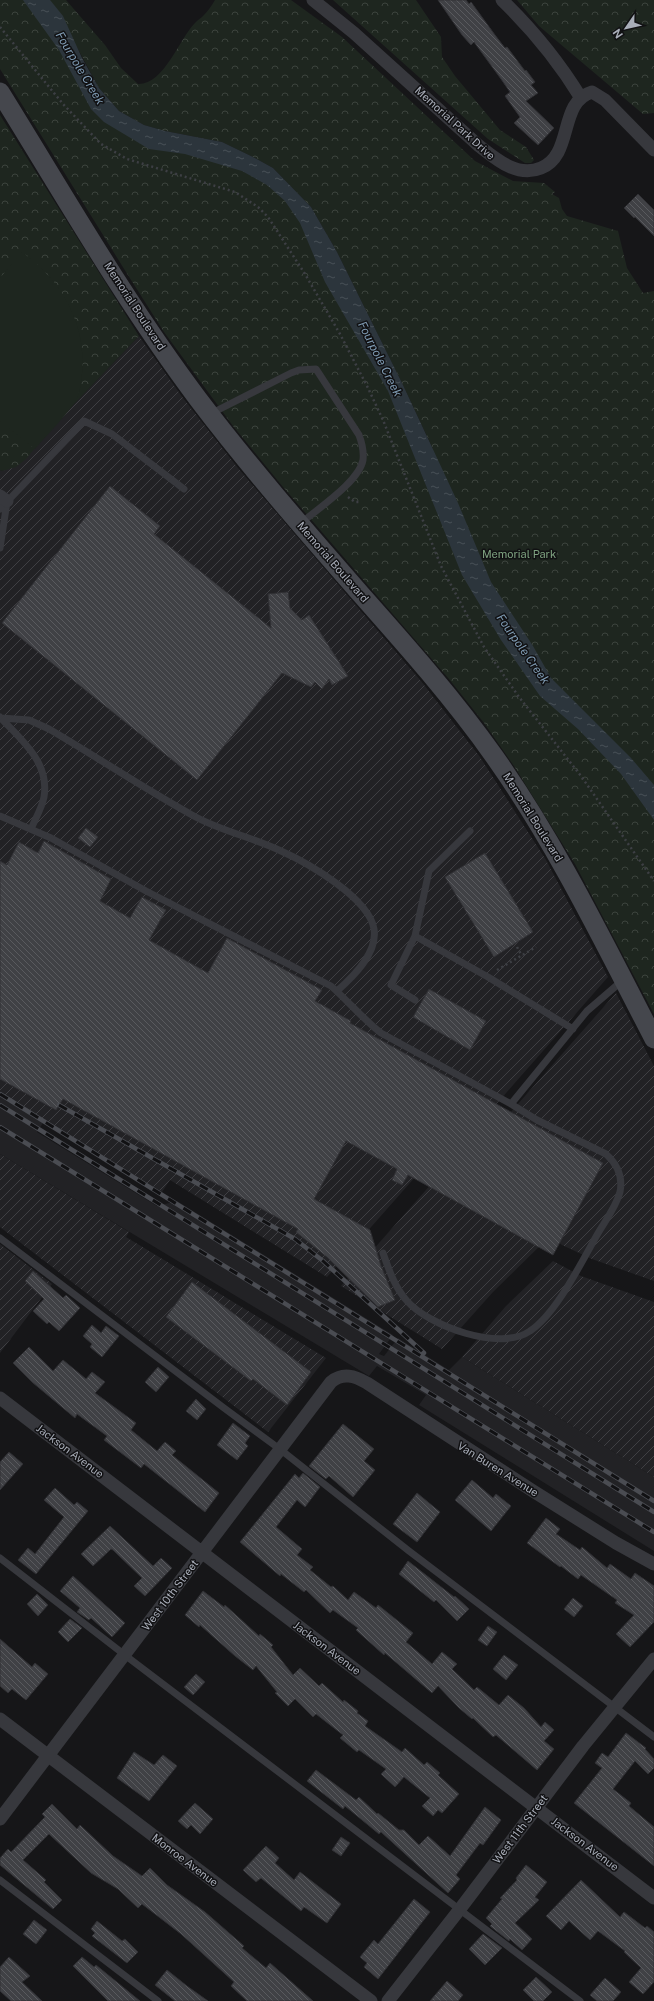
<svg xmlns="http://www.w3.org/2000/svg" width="654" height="2001" viewBox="0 0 654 2001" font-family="'Public Sans',sans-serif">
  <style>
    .built { fill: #222225 }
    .industrial { fill: url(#industrial-furrows) }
    .forest { fill: url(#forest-crowns); fill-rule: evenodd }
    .pitch { fill: #1e261f }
    .water { fill: url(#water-ripples) }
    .building { fill: url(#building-back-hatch); stroke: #303034 }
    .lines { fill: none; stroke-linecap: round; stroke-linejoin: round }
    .path { stroke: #3d3f44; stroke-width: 2.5; stroke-dasharray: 2 3; stroke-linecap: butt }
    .lane { stroke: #37383d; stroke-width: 7 }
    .street { stroke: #37383d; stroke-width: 13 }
    .secondary { stroke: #45474d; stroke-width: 19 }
    .rail-casing { stroke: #4a4c52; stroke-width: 4.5 }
    .rail { stroke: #111113; stroke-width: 3; stroke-dasharray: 9; stroke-linecap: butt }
    .labels { text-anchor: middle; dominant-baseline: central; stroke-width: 3; stroke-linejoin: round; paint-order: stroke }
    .street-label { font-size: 11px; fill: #a8adb8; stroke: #111113 }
    .park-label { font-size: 11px; fill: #7fa381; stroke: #111113 }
    .water-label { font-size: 12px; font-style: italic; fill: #7f9bb3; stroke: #111113 }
  </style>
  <defs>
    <pattern id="industrial-furrows" width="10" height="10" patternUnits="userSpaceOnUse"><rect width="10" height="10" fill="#222225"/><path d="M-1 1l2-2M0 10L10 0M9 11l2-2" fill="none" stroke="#3f3f43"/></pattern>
    <pattern id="forest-crowns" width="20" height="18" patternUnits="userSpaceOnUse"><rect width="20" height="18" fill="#1e261f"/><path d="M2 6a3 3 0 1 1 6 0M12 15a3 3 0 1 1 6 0" fill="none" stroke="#3c433d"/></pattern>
    <pattern id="water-ripples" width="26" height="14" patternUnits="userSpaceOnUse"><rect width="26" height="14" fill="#2c353c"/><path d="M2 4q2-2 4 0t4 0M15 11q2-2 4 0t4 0" fill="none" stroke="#485056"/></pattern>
    <pattern id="building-back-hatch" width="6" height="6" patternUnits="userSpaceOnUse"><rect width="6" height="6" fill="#404145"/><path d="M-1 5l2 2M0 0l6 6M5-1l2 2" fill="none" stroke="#595a5e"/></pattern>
  </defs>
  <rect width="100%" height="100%" fill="#161618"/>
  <path class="built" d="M0,1093L45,1120L37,1132L157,1206L177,1201L393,1335L379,1354L384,1356L398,1338L449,1370L462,1357L654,1477V1551L419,1405L426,1395L377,1366L369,1376L0,1154Z"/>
  <path class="industrial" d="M139,336L183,398L238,468L421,681L480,757L546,860L608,977L449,1158L439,1150L327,1277L170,1180L162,1192L0,1093V470L2,471L55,424Z
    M616,993L654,1066V1281L592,1259L562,1245L550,1236L493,1292L442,1349L341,1286L441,1173L450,1181Z
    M0,1154L129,1232L126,1237L326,1358L268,1432L0,1227Z
    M0,1244L52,1284L0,1353Z
    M553,1261L581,1276L654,1302V1477L462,1357L506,1306Z"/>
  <path class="forest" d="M0,0H66L105,45L121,68L138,84C164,85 179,39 195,23C197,20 202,18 204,15C208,11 212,5 215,0H291L342,37L475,161L513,181L544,183L555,192L552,194L559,198L562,209L567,216L618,231L627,268L643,293L654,291V1014L575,864L514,766L484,723L449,679L283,487L233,426L164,332L126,272L0,69ZM72,38L99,88L119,111L144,125L165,131L222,142L253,157L273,168L311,207L337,252L403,385L433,449L306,215L275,184L106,112Z
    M333,0H416L441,37L442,57L455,76L500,130L526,147L534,160L531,163H525L488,139Z
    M517,0H654V113L643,114L539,26Z
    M0,115L139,336L55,424L26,459L16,467L2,471L0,470Z"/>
  <path class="pitch" d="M22,252C61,280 87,324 82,374C81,382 80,393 76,400C68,414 46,436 35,449L0,421V278Z"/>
  <path class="water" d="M23,0H50L63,16L82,58L99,88L119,111L144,125L165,131L222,142L253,157L273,168L311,207L337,252L403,385L458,503L491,582L533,646L551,678L631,758L654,785V820L621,774L578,729L540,696L501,640L462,575L388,391L325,282L300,223L285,201L267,185L242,171L185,154L149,149L104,122L91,109L59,50Z"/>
  <path class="building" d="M438,0H466L469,4L471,2L495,35L505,48L507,47L525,71L526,70L535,82L531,85L538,93L526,101L554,128L538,145L514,123L520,117L505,96L510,92L501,79L474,42L471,45L462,35Z
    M638,194L654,210V236L635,217L634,218L624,208Z
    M110,486L160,526L154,534L271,628L268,594L288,592L290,608L302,620L309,615L348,676L332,685L329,679L322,689L315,682L311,687L282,673L197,780L2,623Z
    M86,828L98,837L90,847L78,838Z
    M44,841L111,879L100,901L130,918L142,897L166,910L149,940L208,973L227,938L322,990L315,1001L351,1021L350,1023L603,1163L553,1255L408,1175L402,1185L392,1180L397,1169L346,1141L314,1199L370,1230L381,1266L395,1300L378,1307L327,1257L296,1232L298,1229L63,1099L56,1110L0,1079V861L7,865L19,842L38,853Z
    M485,853L533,932L494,957L445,877Z
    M429,989L486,1021L470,1050L413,1017Z
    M33,1271L63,1298L66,1295L80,1308L59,1331L49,1322L47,1324L33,1311L44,1299L25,1281Z
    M192,1282L311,1372L287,1405L253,1379L251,1381L166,1317Z
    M92,1325L101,1333L106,1326L119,1336L102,1357L90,1347L92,1344L83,1336Z
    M29,1347L53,1371L63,1360L86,1379L92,1372L105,1382L95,1393L136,1423L131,1430L157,1451L165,1442L176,1451L172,1455L219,1493L205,1512L144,1464L141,1468L104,1440L107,1436L77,1414L75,1418L32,1382L13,1363Z
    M158,1367L169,1377L156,1392L145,1382Z
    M196,1399L206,1409L197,1420L186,1411Z
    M233,1423L250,1436L245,1443L248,1446L237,1460L217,1445Z
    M343,1424L374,1449L364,1461L375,1470L353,1497L329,1476L326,1479L309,1466Z
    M9,1452L23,1464L0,1490V1462Z
    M303,1473L320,1487L305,1507L297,1500L276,1527L302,1549L297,1555L313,1567L310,1570L331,1587L333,1586L348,1600L354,1592L376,1608L378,1605L413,1633L406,1642L432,1664L442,1652L457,1664L452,1669L474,1690L477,1687L499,1705L508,1695L524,1708L541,1727L545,1722L554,1730L544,1741L554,1749L537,1770L496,1735L493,1737L473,1718L472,1719L459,1708L438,1686L432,1693L385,1653L384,1655L356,1630L358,1628L333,1610L330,1613L306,1590L304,1592L281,1574L280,1576L240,1542L295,1474L299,1478Z
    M472,1480L493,1498L496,1494L511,1506L491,1531L455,1500Z
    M55,1488L74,1505L77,1502L88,1511L36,1574L18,1560L28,1548L35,1554L64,1517L44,1500Z
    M417,1493L440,1512L417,1542L393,1524Z
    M546,1518L560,1529L556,1534L580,1550L582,1547L607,1568L610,1564L631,1579L635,1573L654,1586V1622L630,1647L616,1634L634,1615L615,1603L617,1600L581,1575L578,1579L561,1566L560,1567L527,1543Z
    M110,1526L153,1566L161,1558L172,1568L145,1596L134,1586L142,1578L113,1550L111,1549L93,1566L81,1554Z
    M408,1561L454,1597L455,1596L469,1609L457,1621L436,1600L434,1602L399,1574Z
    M73,1576L125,1623L112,1637L91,1618L89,1620L77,1612L80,1608L60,1591Z
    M203,1591L224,1607L225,1605L259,1636L260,1634L273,1645L271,1647L293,1675L300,1668L319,1686L322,1683L343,1702L344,1700L358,1711L357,1713L368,1721L365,1726L402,1752L405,1748L424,1765L427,1762L440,1773L438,1775L459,1794L442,1813L438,1810L433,1816L422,1806L430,1798L404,1777L395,1787L381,1774L386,1769L359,1750L357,1752L340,1738L343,1735L316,1714L313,1717L295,1699L288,1706L275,1693L277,1692L256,1666L253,1670L235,1656L200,1625L199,1627L185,1615Z
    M37,1594L48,1605L38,1616L27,1604Z
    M573,1598L583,1606L574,1617L564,1609Z
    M70,1619L82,1628L68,1642L58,1632Z
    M488,1626L497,1632L487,1646L478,1640Z
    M0,1639L32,1667L35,1663L48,1674L26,1700L12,1689L8,1693L0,1686Z
    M504,1655L518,1665L506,1680L493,1669Z
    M196,1674L205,1682L193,1695L184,1687Z
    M626,1733L646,1748L645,1749L654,1759V1768L648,1774L635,1761L613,1789L631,1803L629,1806L654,1827V1866L574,1803L602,1768L595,1763L602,1753L608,1757Z
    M134,1752L154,1765L163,1755L177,1766L149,1801L117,1778Z
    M316,1770L356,1800L359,1797L377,1814L378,1813L399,1830H404L419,1845L428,1836L450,1856L485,1807L501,1820L483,1845L480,1843L456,1875L460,1879L448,1893L381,1832L379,1834L345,1806L343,1809L307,1781Z
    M195,1803L213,1819L200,1834L191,1825L187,1829L178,1821Z
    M52,1804L77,1829L80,1825L113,1856L142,1876L150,1868L167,1885L205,1912L244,1946L242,1948L266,1968L270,1963L313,2001H247L231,1986L234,1982L181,1934L142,1904L138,1908L118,1889L91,1873L49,1834L23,1860L46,1880L44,1882L62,1900L53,1909L0,1865V1858L8,1849L11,1852L45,1817L42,1814Z
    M341,1837L350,1843L341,1856L332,1850Z
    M266,1846L279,1858L275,1863L294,1880L300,1872L341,1904L327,1923L304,1907L301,1911L261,1878L256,1882L243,1870Z
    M526,1865L547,1882L535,1897L539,1900L515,1923L532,1939L522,1950L510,1939L509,1941L490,1926L492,1924L486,1918L502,1899L500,1898L517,1880L516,1878Z
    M581,1880L620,1917L624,1912L645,1928L647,1926L654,1932V1982L643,1994L629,1982L641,1968L624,1952L625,1951L598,1931L590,1940L569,1921L561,1930L546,1916Z
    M414,1899L430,1912L378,1979L364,1967L367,1963L360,1957L374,1940L378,1944Z
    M34,1920L47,1930L36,1944L23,1934Z
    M97,1921L122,1941L125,1939L138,1952L127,1963L92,1936L95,1933L91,1929Z
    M483,1934L502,1948L485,1965L469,1949Z
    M9,1957L30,1976L22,1982L42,2001H11L0,1991V1967Z
    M82,1957L94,1967L96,1965L140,2001H108L73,1966Z
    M167,1970L187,1986L208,2001H175L155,1985Z
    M536,1977L552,1992L543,2001H534L523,1990Z
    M605,1978L621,1992L613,2001H597L590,1995Z
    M447,1981L463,1995L458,2001H430Z"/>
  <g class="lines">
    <path class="path" d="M0,27L63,104L101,144L127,159L235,192L258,207L268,217L305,274L340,334L368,388L383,420L441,566L484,647L519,697L581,776L654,881
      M348,497L355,502H360
      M517,947L522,956
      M497,970L536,947"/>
    <path class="lane" d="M210,414L291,373L299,370L316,369L359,435C362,443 364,451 363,460C359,482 317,509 300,524
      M0,509L84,421L112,434L184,489
      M0,548L7,502
      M0,717C21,740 50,762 44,797C42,808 35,819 31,829
      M1,718L29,720L49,729C97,757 143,788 192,815C220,831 252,837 281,851C308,863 369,898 374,929C378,953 353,977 337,991
      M0,816L51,838L146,891L331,986C348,1001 363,1019 381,1033L511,1104L537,1120L606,1154C617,1164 623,1177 620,1192C616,1207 605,1221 597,1235C581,1263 556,1314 530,1331C500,1352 429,1326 407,1301C395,1288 389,1270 383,1253
      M415,936L429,871L470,831
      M415,1000L391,985L415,936L488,977L573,1029
      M511,1104L587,1011L623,980
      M0,1238L224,1408L281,1450L409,1551L654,1737
      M0,1558L130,1659L580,2001
      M0,1880L158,2001"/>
    <path class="street" d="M313,0L354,33L478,145C496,159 517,178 541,168C574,155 558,102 592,92L605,100L654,150
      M502,0C532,29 559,62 581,98
      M0,496L7,501
      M0,1398L654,1898
      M0,1719L371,2001
      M0,1819L331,1382C343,1372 355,1376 367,1383L533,1491L616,1543L654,1564
      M388,2001L460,1909L583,1746L654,1659"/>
    <path class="secondary" d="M0,92C64,195 125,302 198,399C248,465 303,528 358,591C405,644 453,698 494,756C557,845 604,943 654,1039"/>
    <g class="rail-casing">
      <path id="rail" d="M0,1094L654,1501
        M0,1105L654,1512
        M59,1105L295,1239L323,1261L424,1353
        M0,1127L654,1532"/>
    </g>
    <use href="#rail" class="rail"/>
  </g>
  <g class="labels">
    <g class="street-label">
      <text transform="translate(455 123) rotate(42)">Memorial Park Drive</text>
      <text transform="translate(135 306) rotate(57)">Memorial Boulevard</text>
      <text transform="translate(333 562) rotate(49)">Memorial Boulevard</text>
      <text transform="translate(533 817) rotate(58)">Memorial Boulevard</text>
      <text transform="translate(70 1451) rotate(37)">Jackson Avenue</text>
      <text transform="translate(498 1469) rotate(32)">Van Buren Avenue</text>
      <text transform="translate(170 1595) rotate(-53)">West 10th Street</text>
      <text transform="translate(327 1648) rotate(37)">Jackson Avenue</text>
      <text transform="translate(520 1829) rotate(-53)">West 11th Street</text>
      <text transform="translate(585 1844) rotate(37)">Jackson Avenue</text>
      <text transform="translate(185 1860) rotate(37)">Monroe Avenue</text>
    </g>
    <g class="park-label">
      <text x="519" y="554">Memorial Park</text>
    </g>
    <g class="water-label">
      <text transform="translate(80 68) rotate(59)">Fourpole Creek</text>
      <text transform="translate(380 359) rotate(63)">Fourpole Creek</text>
      <text transform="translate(523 649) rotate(55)">Fourpole Creek</text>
    </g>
  </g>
  <g transform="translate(626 28) rotate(236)" stroke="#111113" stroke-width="3" paint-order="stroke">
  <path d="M0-3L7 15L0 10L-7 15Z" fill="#a8adb8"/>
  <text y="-6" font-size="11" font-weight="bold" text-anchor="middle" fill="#a8adb8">N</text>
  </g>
</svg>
